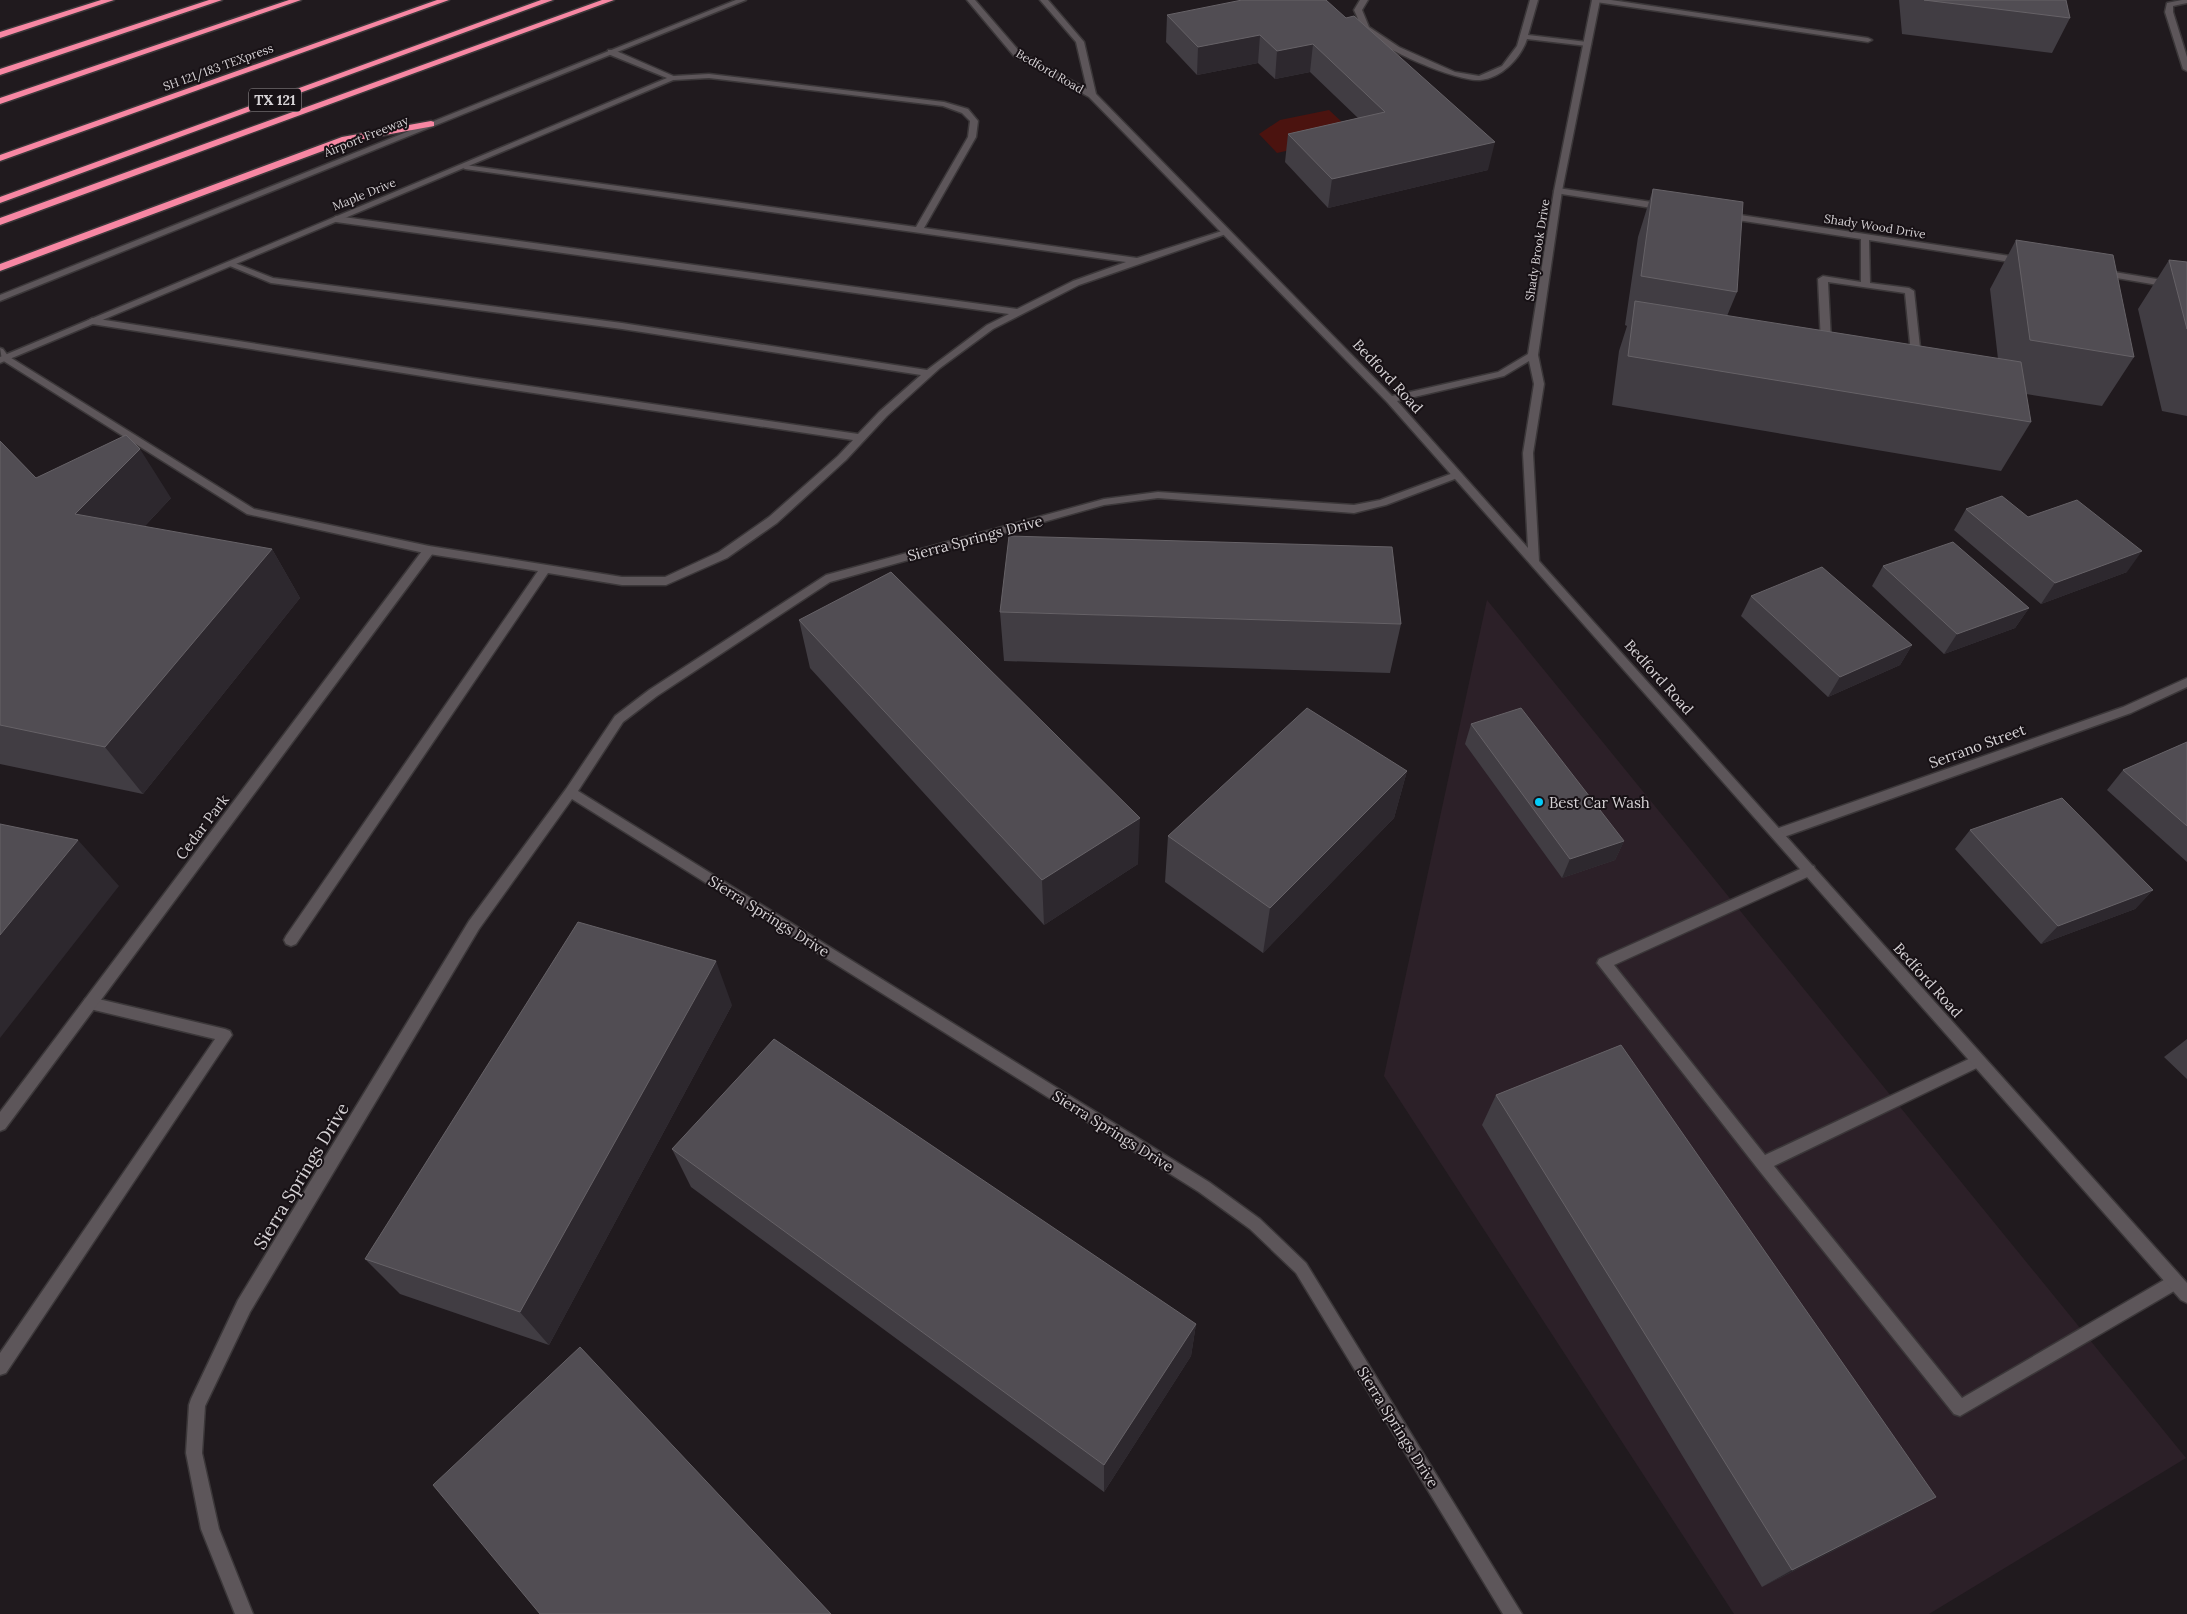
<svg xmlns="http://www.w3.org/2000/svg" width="2187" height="1614" viewBox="0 0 2187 1614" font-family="Lora,serif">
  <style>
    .built { fill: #2c2028 }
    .green { fill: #4b130f }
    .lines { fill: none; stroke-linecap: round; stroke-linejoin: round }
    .lane-casing { stroke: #3b3739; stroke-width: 3 }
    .street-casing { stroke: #3b3739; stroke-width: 3 }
    .secondary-casing { stroke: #3b3739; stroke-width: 3 }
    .highway-casing { stroke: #3b3739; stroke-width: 3 }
    .lane { fill: #5d565a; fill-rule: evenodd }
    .street { fill: #5d565a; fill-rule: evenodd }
    .secondary { fill: #5d565a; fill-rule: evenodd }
    .highway { fill: #f787a3; fill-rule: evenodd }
    .wall { fill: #413d43 }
    .shaded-wall { fill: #2d282e }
    .building { fill: #514d53; stroke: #666267 }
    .poi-dot { fill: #04cbf9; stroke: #171115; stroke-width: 2 }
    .labels { text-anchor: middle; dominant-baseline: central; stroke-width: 4; stroke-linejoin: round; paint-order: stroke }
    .far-street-label { font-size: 12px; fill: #d6d2d5; stroke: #171115 }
    .shield { fill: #171115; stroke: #9d989b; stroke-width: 1 }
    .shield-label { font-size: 14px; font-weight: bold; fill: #d6d2d5 }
    .street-label { font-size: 15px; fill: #d6d2d5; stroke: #171115 }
    .poi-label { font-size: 15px; fill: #d6d2d5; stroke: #171115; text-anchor: start }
    .near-street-label { font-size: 18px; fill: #d6d2d5; stroke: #171115 }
  </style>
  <rect width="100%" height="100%" fill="#201a1e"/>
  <path class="built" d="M1487,600L2186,1458L1929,1614H1734L1384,1076Z"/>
  <path class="green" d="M1329,110L1356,135L1277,153L1259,134L1280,120Z"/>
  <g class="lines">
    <g class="lane-casing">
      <path id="lane" d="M1360,0H1368L1362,10L1369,27L1399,47L1455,72L1479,76L1502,66L1517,46L1530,0H1538L1528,35L1587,42L1591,44L1587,46L1527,39C1521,58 1501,79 1480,80C1457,82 1375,47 1362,28C1359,22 1357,16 1354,10Z
        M1592,0H1611L1868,38L1872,40L1868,42L1596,2Z
        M2182,0H2187V3L2173,6V12L2187,57V71L2183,69L2165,12L2167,3Z
        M709,74L944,102L968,109L978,121L976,137L924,228L1137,258L1222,231L1229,233L1079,285L993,329L940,368L887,416L846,460L777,523L727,558L666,585H622L548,573L296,944L291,946L286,944L284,940L286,936L538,571L429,554L247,514L2,360L0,348L3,349L8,356L254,509L429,546L622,577H665L719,552L769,517L838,456L853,440L473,384L92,324L87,321L92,318L473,378L858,434L879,412L921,375L622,329L271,283L225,264L232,262L273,278L622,323L927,370L987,325L1009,314L336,222L332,219L336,216L1017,309L1073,281L1126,262L465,169L461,167L465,165L916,227L968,137L970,121L962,113L943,106L709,78L674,80L670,78L674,76Z
        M1558,188L1665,204L1669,207L1665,210L1555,193L1554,191Z
        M1727,213L2023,258L2027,261L2023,264L1869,240L1870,283L1909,288L1914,291L1921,357L1916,360L1826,346L1821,343L1818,279L1823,276L1861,282V239L1724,218V214ZM1828,282L1905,293L1911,353L1831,341Z
        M2102,270L2187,284V290L2099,275L2097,273Z
        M1456,472L1461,475L1460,477L1386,505L1354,513L1158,498L1104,505L830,582L657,696L623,722L578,791L1209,1182L1260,1219L1306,1263L1522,1614H1503L1296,1273L1250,1229L1199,1192L572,799L479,929L250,1312L205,1406L202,1453L219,1529L253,1614H235L201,1529L186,1453L189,1405L191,1399L238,1300L469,921L566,789L615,716L649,690L826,575L1104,499L1158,492L1354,505L1380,500Z
        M1809,865L1814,866L1815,870L1814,874L1614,965L1765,1155L1973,1057L1978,1055L1983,1057L1985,1061L1983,1065L1774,1166L1962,1398L2169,1277L2175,1274L2181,1277L2183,1282L2181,1287L1960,1416L1954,1414L1758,1169L1597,963L1599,959Z
        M90,997L225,1029L230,1031L232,1035L6,1373L0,1375V1353L215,1039L90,1009L85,1007L83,1003L85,999Z"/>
    </g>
    <g class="street-casing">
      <path id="street" d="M608,50H614L678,78L0,363V357L667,78L608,54Z
        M429,546L434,550L433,553L5,1129L0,1131V1112L425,547Z
        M2187,678V687L2131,713L1781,838H1773L1771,834L1773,830L2123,707Z"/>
    </g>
    <g class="secondary-casing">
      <path id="secondary" d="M736,0H746L0,301V295Z
        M967,0H975L1020,52L1087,89L1076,42L1040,0H1048L1084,42L1096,94L1392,396L1498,372L1528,354L1554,191L1592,0H1600L1562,191L1538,355L1544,384L1533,453L1539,561L2187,1283V1303L2181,1300L1387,402L1089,97L1014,56ZM1529,361L1534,384L1523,453L1528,548L1397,401L1504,376Z"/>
    </g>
    <g class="highway-casing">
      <path id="highway" d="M101,0H114L0,38V32Z
        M209,0H222L0,75V69Z
        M289,0H301L0,104V98Z
        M437,0H449L0,161V155Z
        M541,0H553L0,203V197Z
        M602,0H614L0,225V218Z
        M431,121L434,122V126L347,142L0,271V264L342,137Z"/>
    </g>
    <use href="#lane" class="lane"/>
    <use href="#street" class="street"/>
    <use href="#secondary" class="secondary"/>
    <use href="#highway" class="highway"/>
  </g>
  <path class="wall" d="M1326,0L1488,170L1328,208L1285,162L1288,134L1358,118L1310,72L1275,79L1258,63L1197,75L1166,42L1167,15Z
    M1899,0H2066L2070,18L2052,53L1902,34Z
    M1653,189L1737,292L1727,316L1998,359L1990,289L2016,240L2134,357L2102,406L2026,394L2031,422L2001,471L1612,405L1619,351L1627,326L1625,325L1638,237Z
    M2169,260L2187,262V416L2162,411L2138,309Z
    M0,441L36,478L171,498L144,527L272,549L300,598L143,794L0,764Z
    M1966,509L2028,517L2127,572L2041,604L1954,530Z
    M1883,566L2029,608L2015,628L1944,654L1872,586Z
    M1751,596L1912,645L1900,665L1828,697L1741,616Z
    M1000,612L1401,624L1390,673L1004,661Z
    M799,620L1138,864L1044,925L810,668Z
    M1471,724L1624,841L1615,860L1562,878L1465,744Z
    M2187,742V862L2107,790L2123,770Z
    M1407,771L1394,818L1263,953L1165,882L1168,836Z
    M1970,830L2153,890L2135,909L2041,944L1955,849Z
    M732,1005L549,1345L400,1294L365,1259Z
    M2187,1039V1079L2164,1057Z
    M1496,1095L1902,1516L1762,1587L1482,1125Z
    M672,1149L1196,1324L1191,1356L1104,1492L691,1187Z"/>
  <path class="shaded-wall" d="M1260,35L1258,63L1197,75L1198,47Z
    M1313,44L1310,72L1275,79L1277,51Z
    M1495,142L1488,170L1328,208L1332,179Z
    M140,449L171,498L109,564L75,514Z
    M272,549L300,598L143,794L105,747Z
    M2142,551L2127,572L2041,604L2055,583Z
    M2029,608L2015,628L1944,654L1957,634Z
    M1912,645L1900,665L1828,697L1840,677Z
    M1407,771L1394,818L1263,953L1270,908Z
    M1140,818L1138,864L1044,925L1042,880Z
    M78,840L119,886L0,1038V935Z
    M1624,841L1615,860L1562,878L1570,859Z
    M2153,890L2135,909L2041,944L2058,926Z
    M716,961L732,1005L549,1345L520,1312Z
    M1196,1324L1191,1356L1104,1492V1465Z
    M1936,1497L1902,1516L1762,1587L1792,1570Z"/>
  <path class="building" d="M1242,0H1326L1346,18L1354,16L1495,142L1332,179L1288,134L1385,112L1313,44L1277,51L1260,35L1198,47L1167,15Z
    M1924,0H2066L2070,18Z
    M1653,189L1743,202L1737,292L1641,276Z
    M2016,240L2113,255L2134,357L2030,340Z
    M2169,260L2187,262V329Z
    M1635,301L2021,362L2031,422L1628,356Z
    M126,435L140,449L75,514L272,549L105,747L0,725V441L36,478Z
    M2002,496L2028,517L2077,500L2142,551L2055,583L1966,509Z
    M1009,536L1392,547L1401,624L1000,612Z
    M1953,542L2029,608L1957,634L1883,566Z
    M1822,567L1912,645L1840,677L1751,596Z
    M891,572L1140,818L1042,880L799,620Z
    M1307,708L1407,771L1270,908L1168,836Z
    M1521,708L1624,841L1570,859L1471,724Z
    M2187,742V826L2123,770Z
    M2062,798L2153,890L2058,926L1970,830Z
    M0,824L78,840L0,935Z
    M578,922L716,961L520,1312L365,1259Z
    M774,1039L1196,1324L1104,1465L672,1149Z
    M1621,1045L1936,1497L1792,1570L1496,1095Z
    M580,1347L831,1614H540L433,1485Z"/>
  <circle class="poi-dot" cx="1539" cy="802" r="5"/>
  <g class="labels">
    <g class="far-street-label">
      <text transform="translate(218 67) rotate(-20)">SH 121/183 TEXpress</text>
      <text transform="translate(1050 71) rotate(30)">Bedford Road</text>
      <text transform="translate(366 136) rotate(-22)">Airport Freeway</text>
      <text transform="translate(364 194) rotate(-22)">Maple Drive</text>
      <text transform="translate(1875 226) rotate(9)">Shady Wood Drive</text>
      <text transform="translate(1537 250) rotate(-81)">Shady Brook Drive</text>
    </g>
    <rect class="shield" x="249" y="88.5" width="52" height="23" rx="4"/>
    <g class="shield-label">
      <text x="275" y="100">TX 121</text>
    </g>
    <g class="street-label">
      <text transform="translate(1388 376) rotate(47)">Bedford Road</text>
      <text transform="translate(975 538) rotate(-15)">Sierra Springs Drive</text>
      <text transform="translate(1659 677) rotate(48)">Bedford Road</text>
      <text transform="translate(1977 746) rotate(-20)">Serrano Street</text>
      <text transform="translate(202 827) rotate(-53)">Cedar Park</text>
      <text transform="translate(769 916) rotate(32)">Sierra Springs Drive</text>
      <text transform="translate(1928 980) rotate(48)">Bedford Road</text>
      <text transform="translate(1113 1131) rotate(32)">Sierra Springs Drive</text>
      <text transform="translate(1398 1427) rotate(58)">Sierra Springs Drive</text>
    </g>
    <g class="poi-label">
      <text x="1549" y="802">Best Car Wash</text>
    </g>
    <g class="near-street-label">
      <text transform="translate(301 1176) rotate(-59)">Sierra Springs Drive</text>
    </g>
  </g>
</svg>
